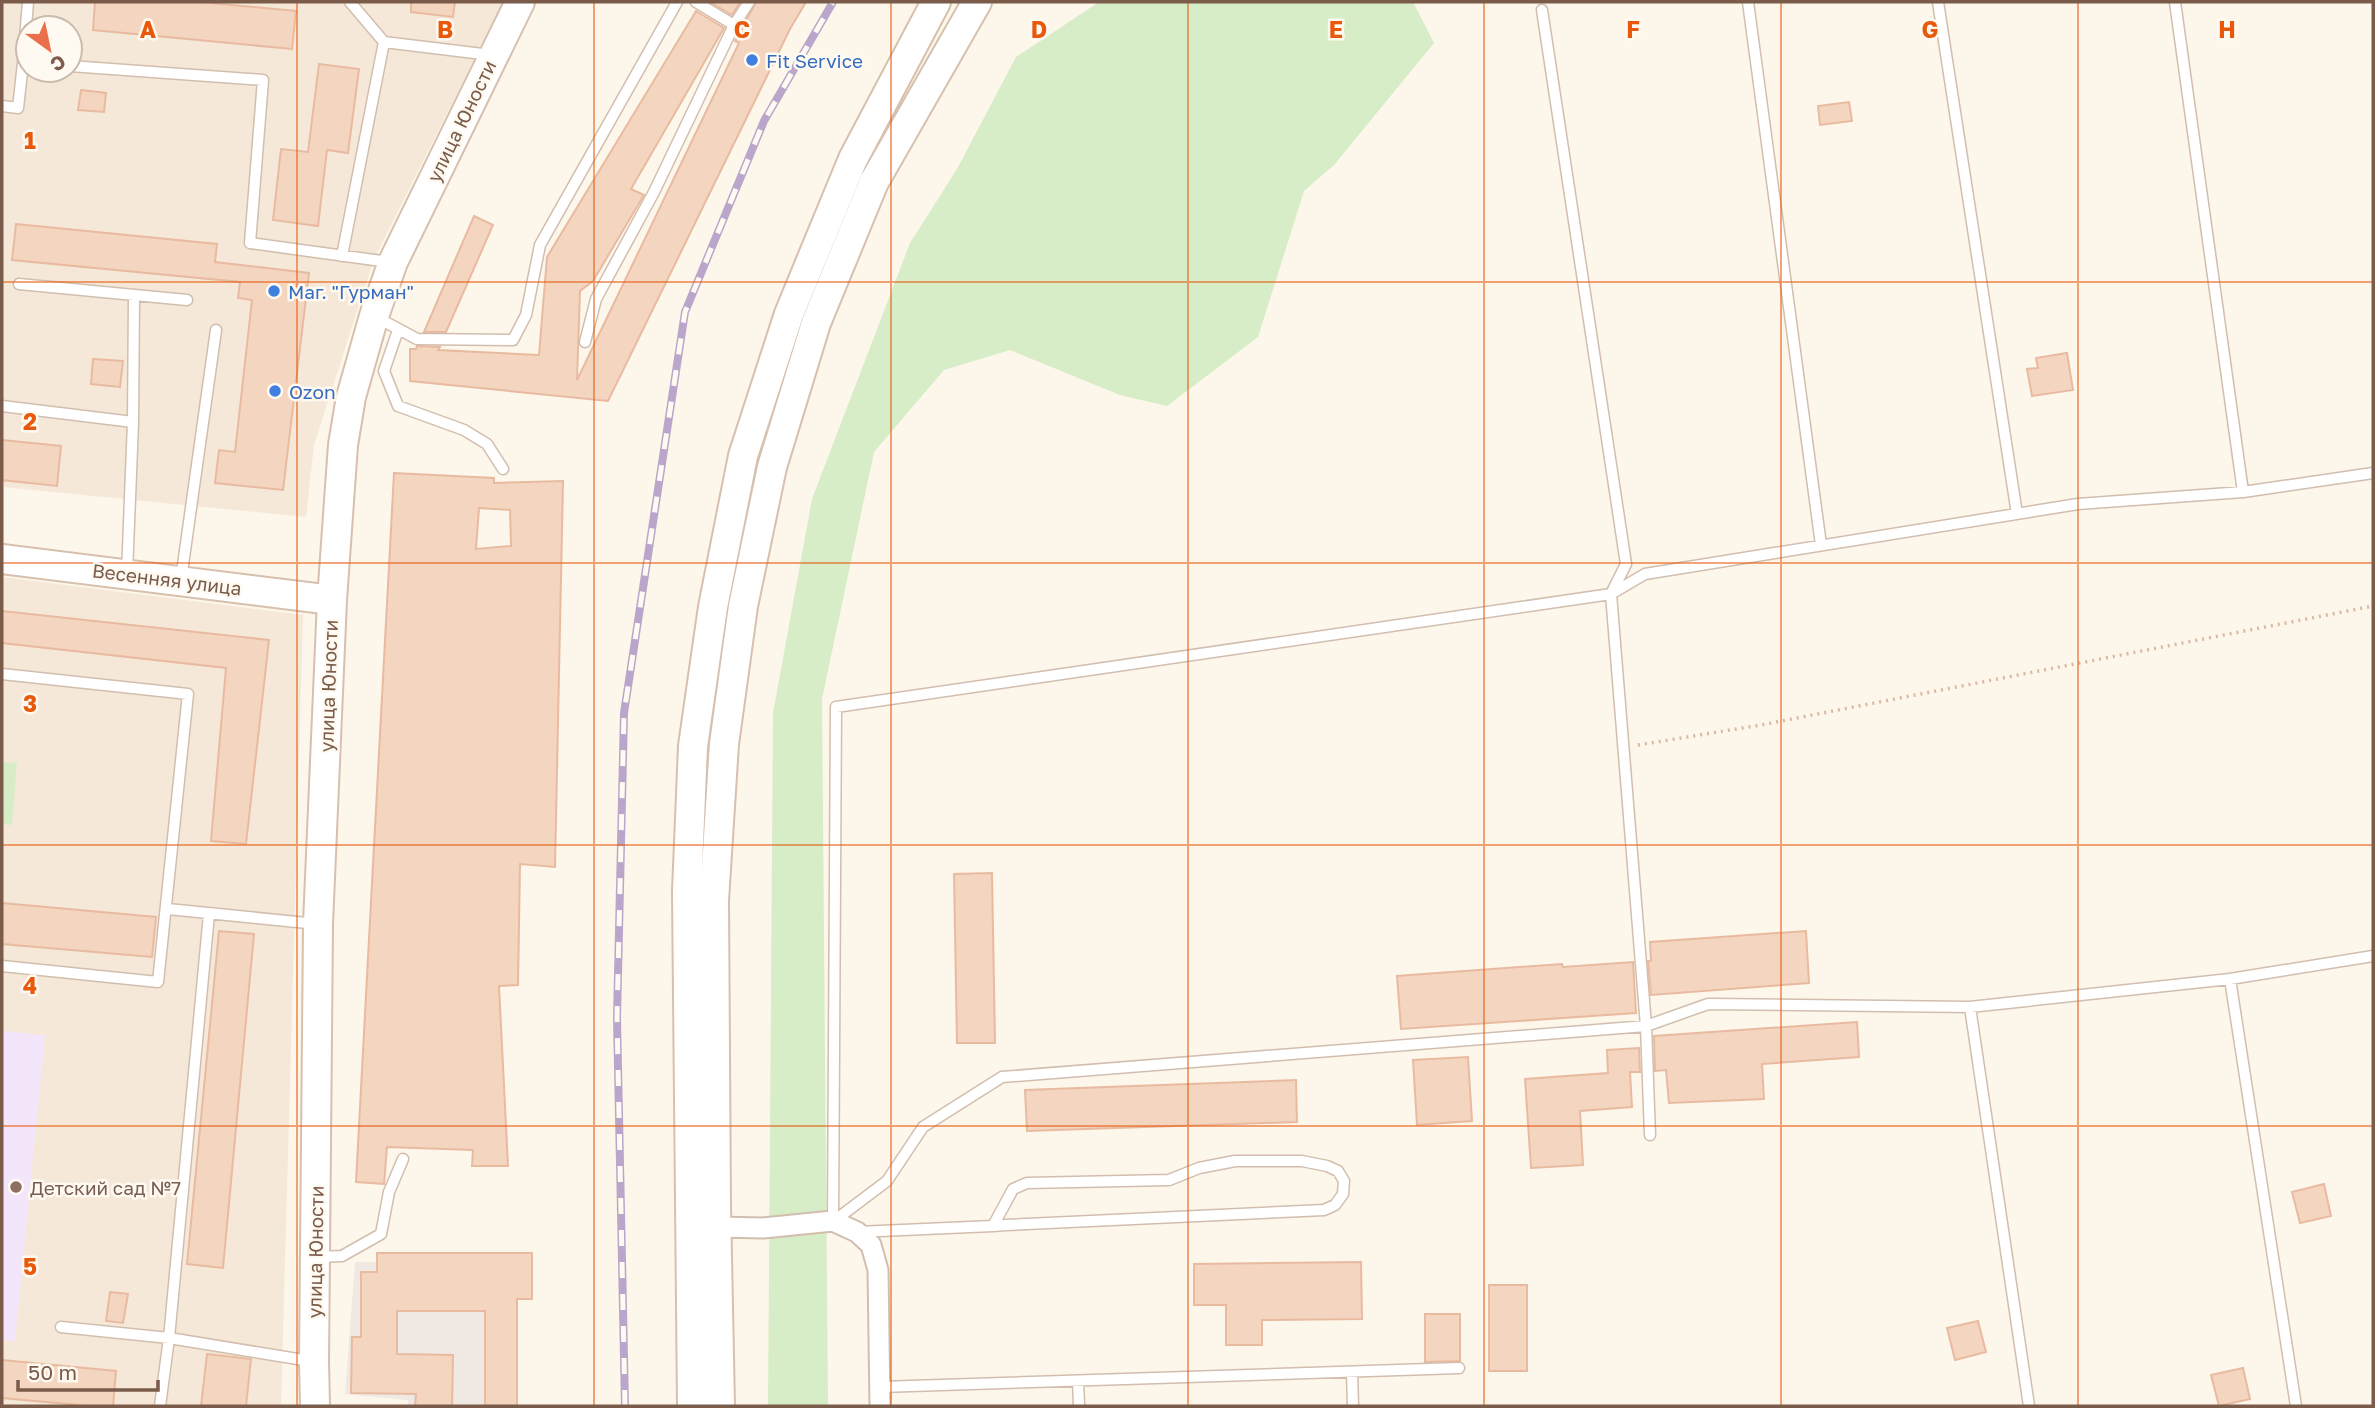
<svg xmlns="http://www.w3.org/2000/svg" width="2375" height="1408" viewBox="0 0 2375 1408" font-family="'Golos Text',sans-serif">
  <style>
    .residential { fill: #f6e8d8; fill-rule: evenodd }
    .industrial { fill: #efe8e3 }
    .education { fill: #f3e6fa }
    .green { fill: #d6edc7 }
    .building { fill: #f4d5c0; stroke: #e8bba0; stroke-width: 2; fill-rule: evenodd }
    .lines { fill: none; stroke-linecap: round; stroke-linejoin: round }
    .lane-casing { stroke: #d2beae; stroke-width: 13 }
    .street-casing { stroke: #d2beae; stroke-width: 23 }
    .secondary-casing { stroke: #d7c0ae; stroke-width: 32 }
    .path { stroke: #dab8a2; stroke-width: 3.5; stroke-dasharray: 2 5; stroke-linecap: butt }
    .lane { stroke: #fff; stroke-width: 10 }
    .street { stroke: #fff; stroke-width: 19 }
    .secondary { stroke: #fff; stroke-width: 28 }
    .rail-casing { stroke: #b9a6ca; stroke-width: 8 }
    .rail { stroke: #fffaf1; stroke-width: 5; stroke-dasharray: 16; stroke-linecap: butt }
    .grid { fill: none; stroke: #e8590c; stroke-width: 2; stroke-opacity: 0.55 }
    .shop-dot { fill: #3f7fe0; stroke: #fffaf1; stroke-width: 2.5 }
    .education-dot { fill: #8d6e63; stroke: #fffaf1; stroke-width: 2.5 }
    .labels { text-anchor: middle; dominant-baseline: central; stroke-width: 5; stroke-linejoin: round; paint-order: stroke }
    .shop-label { font-size: 19px; fill: #366cbe; stroke: #fffaf1; text-anchor: start }
    .street-label { font-size: 19px; fill: #7b5c4b; stroke: #fffaf1 }
    .education-label { font-size: 19px; fill: #785e54; stroke: #fffaf1; text-anchor: start }
    .grid-label { font-size: 23px; text-anchor: middle; font-weight: bold; fill: #e8590c; stroke: #fffaf1; stroke-width: 5; stroke-linejoin: round; paint-order: stroke }
  </style>
  <rect width="100%" height="100%" fill="#fdf6ea"/>
  <path class="residential" d="M2,2H503L374,259L314,445L306,517L2,487ZM28,28H70V70H28Z
    M2,577L303,615L281,1406H2Z"/>
  <path class="industrial" d="M515,1261L498,1295L503,1406H408V1400L345,1394L355,1262Z"/>
  <path class="education" d="M2,1031L45,1035L15,1341L2,1340Z"/>
  <path class="green" d="M1099,2H1413L1434,43L1334,165L1304,191L1258,337L1167,406L1120,395L1010,350L944,370L874,452L822,699L828,1406H768L773,713L812,499L910,243L957,169L1016,57Z
    M2,762L17,763L12,825L2,824Z"/>
  <path class="building" d="M95,2H200L296,11L292,49L93,30Z
    M411,2H455L453,17L411,12Z
    M710,2H740L732,15Z
    M756,2H806L790,29L608,401L410,381V349H416L417,346L440,347L438,350L539,355L547,257L696,11L724,28L631,189L644,195L593,281L580,291L577,380L739,43L735,41Z
    M319,64L359,69L348,153L327,150L318,226L273,220L281,149L308,152Z
    M81,90L106,93L104,112L78,110Z
    M1849,102L1852,121L1820,125L1818,106Z
    M474,216L493,225L446,332H424Z
    M16,224L217,244L215,262L309,273L283,490L215,483L219,450L235,452L252,300L238,298L240,282L12,260Z
    M2067,353L2073,390L2032,396L2027,369L2038,368L2036,358Z
    M93,359L123,361L120,387L91,384Z
    M2,440L61,446L57,486L2,480Z
    M394,473L494,478V483L563,481L555,867L520,864L518,985L499,986L508,1166H472L473,1150L387,1147L384,1184L356,1182ZM479,508L510,510L511,546L476,549Z
    M2,611L269,640L246,844L211,841L226,668L2,643Z
    M992,873L995,1043H957L954,874Z
    M2,903L156,917L152,957L2,944Z
    M219,931L254,934L223,1268L187,1264Z
    M1806,931L1809,983L1651,995L1648,961H1651L1650,942Z
    M1633,962L1636,1013L1401,1029L1397,976L1562,964L1563,967Z
    M1857,1022L1859,1057L1762,1064L1764,1099L1669,1103L1666,1070L1655,1071L1654,1036Z
    M1639,1048L1640,1072H1630L1632,1107L1580,1111L1583,1165L1531,1168L1525,1079L1608,1073L1607,1050Z
    M1468,1057L1472,1121L1417,1125L1413,1060Z
    M1296,1080L1297,1122L1027,1131L1025,1090Z
    M2324,1184L2331,1216L2300,1223L2292,1192Z
    M377,1253H532V1299H517V1406H485V1311H397V1354L453,1355L452,1406H415L416,1394L351,1393L352,1337H361V1272H377Z
    M1361,1262L1362,1319L1262,1320V1345H1226V1305H1194V1264Z
    M1489,1285H1527V1371H1489Z
    M110,1292L128,1294L123,1323L106,1321Z
    M1425,1314H1460V1361L1425,1362Z
    M1978,1321L1986,1352L1955,1360L1947,1328Z
    M207,1354L251,1359L246,1406H201Z
    M2,1360L116,1371L113,1406H90L2,1398Z
    M2243,1368L2250,1399L2219,1406L2211,1375Z"/>
  <g class="lines">
    <g class="lane-casing">
      <path id="lane" d="M350,2L384,42L491,55
        M696,2L734,25
        M1748,2L1821,545
        M1938,2L2017,514
        M2175,2L2243,492
        M1542,10L1626,564L1611,594
        M28,63H23L28,2
        M70,66L263,80L250,243L389,262
        M2,106L18,108L23,63
        M342,256L384,42
        M19,284L187,300
        M376,317L417,339L513,340L526,315L540,245L677,2
        M398,330L384,371L398,406L464,430L487,444L503,469
        M585,342L596,299L654,192L734,25L749,2
        M2,406L133,422
        M127,574L133,422L134,297
        M181,579L216,330
        M1611,594L1645,574L2078,504L2243,492L2373,473
        M2,674L188,694L158,982L2,966
        M168,909L317,924
        M2230,979L2296,1406
        M1970,1007L2029,1406
        M833,1221L836,707L1611,594L1646,1026L1650,1135
        M834,1221L887,1181L923,1127L1002,1077L1646,1026L1708,1004L1970,1007L2230,979L2373,956
        M857,1232L993,1226L1006,1225L1324,1210L1335,1205L1343,1194L1344,1181L1338,1171L1327,1166L1302,1161H1235L1199,1168L1169,1180L1027,1183L1013,1189L993,1226
        M319,1257L342,1256L381,1234L389,1192L403,1159
        M61,1327L169,1338L310,1361
        M1352,1372L1353,1406
        M1078,1381L1079,1406
        M880,1387L1459,1368
        M160,1406L169,1338L209,914"/>
    </g>
    <g class="street-casing">
      <path id="street" d="M716,1227L763,1228L833,1221L857,1232L871,1245L878,1270L880,1406"/>
    </g>
    <g class="secondary-casing">
      <path id="secondary" d="M2,559L332,600
        M315,1406L314,1362L318,924L332,600L343,445L351,397L374,316L393,262L520,2
        M692,1406L687,891L693,746L713,607L743,456L789,314L853,159L936,2
        M720,1406L716,1207L714,900L724,744L743,606L772,467L816,323L874,182L977,2"/>
    </g>
    <path class="path" d="M1638,745L1761,725L2373,606"/>
    <use href="#lane" class="lane"/>
    <use href="#street" class="street"/>
    <use href="#secondary" class="secondary"/>
    <g class="rail-casing">
      <path id="rail" d="M625,1406L617,1018L624,713L685,312L764,121L833,2"/>
    </g>
    <use href="#rail" class="rail"/>
  </g>
  <path class="grid" d="M297,2V1406M594,2V1406M891,2V1406M1188,2V1406M1484,2V1406M1781,2V1406M2078,2V1406M2,282H2373M2,563H2373M2,845H2373M2,1126H2373"/>
  <g class="shop-dot">
    <circle cx="752" cy="60" r="7"/>
    <circle cx="274" cy="291" r="7"/>
    <circle cx="275" cy="391" r="7"/>
  </g>
  <circle class="education-dot" cx="16" cy="1187" r="7"/>
  <g class="labels">
    <g class="shop-label">
      <text x="766" y="60">Fit Service</text>
      <text x="288" y="291">Маг. "Гурман"</text>
      <text x="289" y="391">Ozon</text>
    </g>
    <g class="street-label">
      <text transform="translate(461 121) rotate(-64)">улица Юности</text>
      <text transform="translate(167 579) rotate(7)">Весенняя улица</text>
      <text transform="translate(328 686) rotate(-88)">улица Юности</text>
      <text transform="translate(315 1252) rotate(-89)">улица Юности</text>
    </g>
    <g class="education-label">
      <text x="30" y="1187">Детский сад №7</text>
    </g>
  </g>
  <g class="grid-label">
    <text x="148" y="38">A</text>
    <text x="445" y="38">B</text>
    <text x="742" y="38">C</text>
    <text x="1039" y="38">D</text>
    <text x="1336" y="38">E</text>
    <text x="1633" y="38">F</text>
    <text x="1930" y="38">G</text>
    <text x="2227" y="38">H</text>
    <text x="30" y="149">1</text>
    <text x="30" y="430">2</text>
    <text x="30" y="712">3</text>
    <text x="30" y="994">4</text>
    <text x="30" y="1275">5</text>
  </g>
  <rect width="2375" height="1408" fill="none" stroke="#7b5c4b" stroke-width="7"/>
  <g transform="translate(49 49) rotate(147)"><circle r="33" fill="#fffaf1" stroke="#cabbaf" stroke-width="2"/>
  <path d="M0-5L12 26L0 18L-12 26Z" fill="#ec6f4b"/>
  <text y="-10" font-size="19" font-weight="bold" text-anchor="middle" fill="#7b5c4b">С</text>
  </g>
  <path d="M18 1380v10h140v-10" fill="none" stroke="#7b5c4b" stroke-width="3.5"/>
  <text x="28" y="1380" font-size="21" fill="#7b5c4b" stroke="#fffaf1" stroke-width="5" paint-order="stroke">50 m</text>
</svg>
